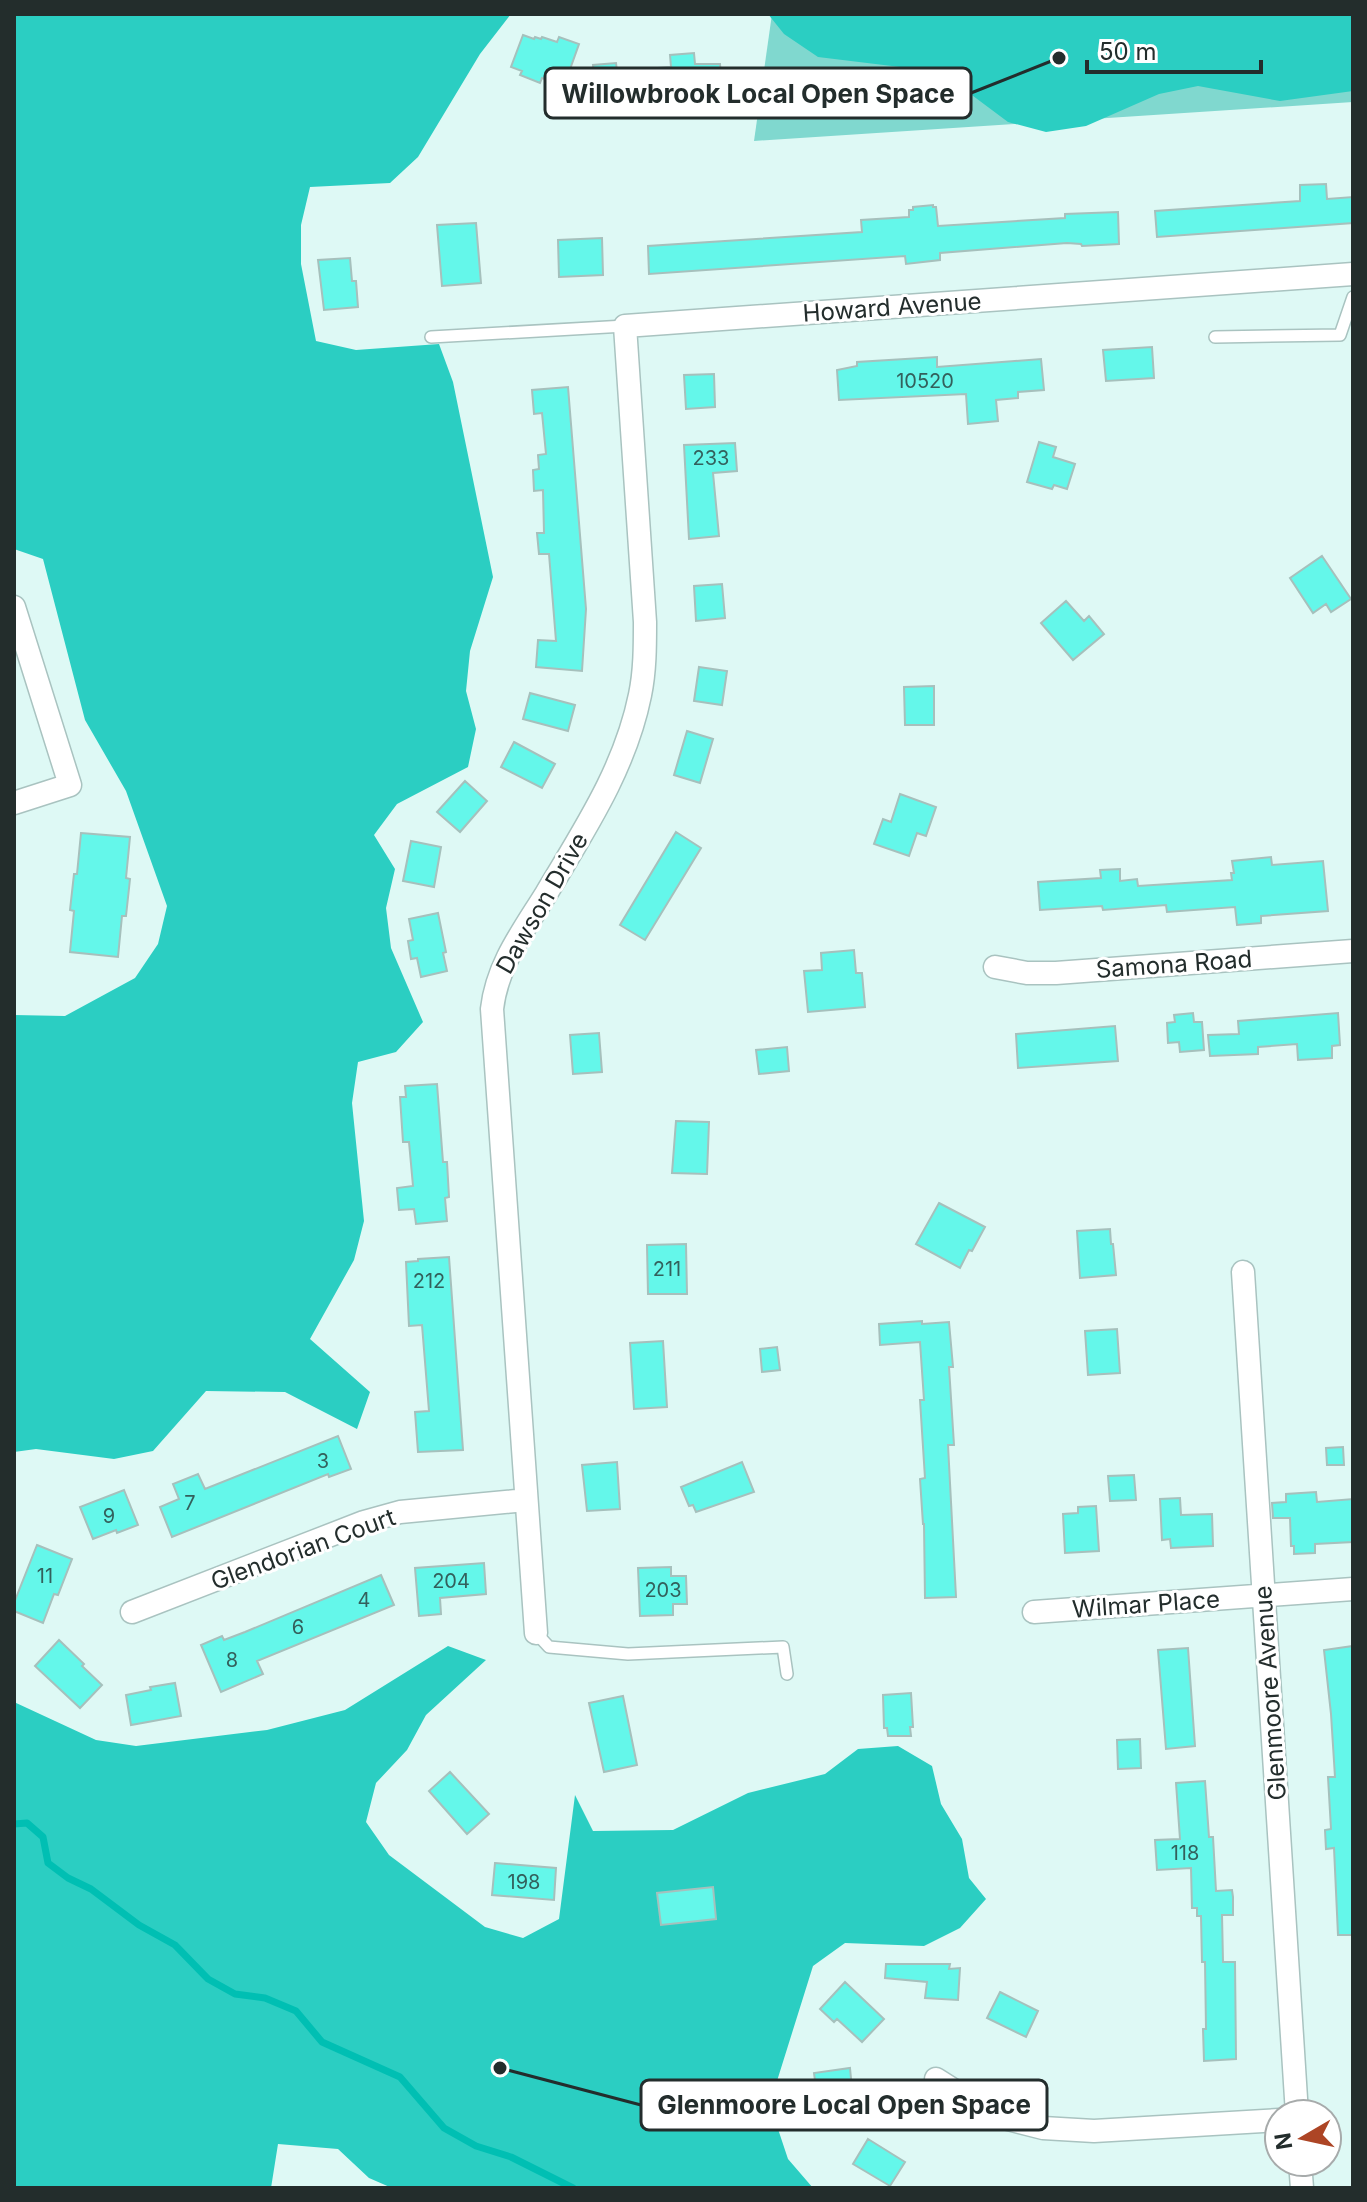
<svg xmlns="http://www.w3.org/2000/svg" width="1367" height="2202" viewBox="0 0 1367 2202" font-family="Inter,sans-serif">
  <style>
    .green { fill: #80d8cf }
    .forest { fill: #2bcec2 }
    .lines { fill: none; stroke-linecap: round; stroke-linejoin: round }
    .stream { stroke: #00bfb3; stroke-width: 7 }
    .building { fill: #64f7ea; stroke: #a6c0bc; stroke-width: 2 }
    .lane-casing { stroke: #a9c3c0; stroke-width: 14 }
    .street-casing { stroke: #a9c3c0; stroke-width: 25 }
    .lane { stroke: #fff; stroke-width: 11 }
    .street { stroke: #fff; stroke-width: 22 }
    .labels { text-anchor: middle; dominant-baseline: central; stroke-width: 6; stroke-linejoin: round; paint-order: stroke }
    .number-label { font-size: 20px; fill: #33605c }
    .street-label { font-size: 24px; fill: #232d2c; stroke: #fff }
    .leader { fill: none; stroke: #232d2c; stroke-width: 3 }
    .callout-dot { fill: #232d2c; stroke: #fff; stroke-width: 3 }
    .callout { fill: #fff; stroke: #232d2c; stroke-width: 3 }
    .callout-label { font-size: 26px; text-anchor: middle; font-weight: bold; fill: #232d2c }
  </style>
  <rect width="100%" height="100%" fill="#def9f5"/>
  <path class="green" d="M772,14H1353V102L754,141Z"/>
  <path class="forest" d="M14,14H511L480,54L418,157L390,183L310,187L301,225V264L316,341L356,350L439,344L453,382L493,577L470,651L466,691L476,729L468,767L397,804L374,835L395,869L386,908L391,948L423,1022L396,1052L358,1062L352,1103L364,1221L354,1260L310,1339L370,1392L357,1429L285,1392L206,1391L153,1451L114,1459L36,1449L14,1452V1015L65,1016L135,978L158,944L167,906L126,791L85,720L43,559L14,549Z
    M768,14H1353V91L1280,101L1198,86L1159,94L1086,126L1046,132L1008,122L941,72L818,57L784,34Z
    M448,1646L486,1660L426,1715L407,1750L376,1783L366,1822L389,1855L485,1927L523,1938L559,1919L575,1795L593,1831L673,1830L748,1793L825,1774L858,1749L898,1746L932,1766L941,1804L962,1839L969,1878L986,1899L960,1928L924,1946L845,1943L813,1966L777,2081L775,2120L788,2159L813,2188H392L369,2178L338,2149L278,2144L271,2188H14V1702L96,1740L136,1746L267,1730L345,1710Z"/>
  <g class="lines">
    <path class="stream" d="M14,1824L27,1823L43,1837L48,1863L68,1878L91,1889L139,1925L175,1945L208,1979L235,1994L265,1998L296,2011L322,2042L400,2077L444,2128L476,2146L511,2157L573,2188"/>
  </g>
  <path class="building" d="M523,35L534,39L535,37L541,39L542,37L557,42L559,37L579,44L564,86L542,78L540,83L520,75L522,71L511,67Z
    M694,53L695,64H720L723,100L691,102L690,97L652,100V105H641L642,111L621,113L620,106L597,108L593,65L616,63L617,71L671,67L670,55Z
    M1326,184L1327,199L1353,197V223L1157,237L1155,211L1300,201V185Z
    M933,205V207H936L938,226L1065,218V214L1118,212L1119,244L1082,246L1081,244L1067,243L940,253V260L906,264L905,256L649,274L648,246L862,232L861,220L909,217V210H913V207Z
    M476,223L481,283L442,286L437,225Z
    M602,238L603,275L559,277L558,240Z
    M350,258L352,281H356L358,307L324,310L318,260Z
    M1152,347L1154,378L1106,381L1103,350Z
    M937,357V367L1041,359L1044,390L1018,392V398L996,400L998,421L968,424L966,394L839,400L837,370L857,366V362Z
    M714,374L715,407L686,409L684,375Z
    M568,387L586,609L582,671L536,667L538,640L556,641L549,554H539L537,533H544L543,490L534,491L533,470L539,469L538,455L546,454L542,413L534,414L532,390Z
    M1039,442L1056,447L1053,457L1075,464L1067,489L1054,485L1052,489L1027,482Z
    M735,443L737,471L713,473L719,536L689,539L684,445Z
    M1322,556L1351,599L1331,612L1326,604L1313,613L1290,578Z
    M722,584L725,618L696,621L694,586Z
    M1066,601L1084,621L1089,616L1104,634L1073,660L1041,623Z
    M699,667L727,671L722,705L694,701Z
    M934,686V725H905L904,687Z
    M530,693L575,705L568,731L523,719Z
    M687,731L713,739L700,783L674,775Z
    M514,742L555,764L542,788L501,767Z
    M465,781L487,801L460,832L437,812Z
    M900,794L936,807L926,836L917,833L909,856L874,844L883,819L891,822Z
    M676,832L701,848L645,940L620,925Z
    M81,833L130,837L126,878L130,879L126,916H122L118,957L70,952L74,911L70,910L74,874H77Z
    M411,841L441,847L434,887L403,881Z
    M1271,857L1272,865L1323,861L1328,911L1261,916V923L1237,925L1235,907L1167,912L1166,905L1103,910L1102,906L1040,910L1038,882L1101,878L1100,870L1120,869V881L1137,879L1138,886L1232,880L1231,873H1234L1232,861Z
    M438,913L446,952L443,953L447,971L421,977L417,958L411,959L408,941L413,940L409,919Z
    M854,950L856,973H862L865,1007L808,1012L804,971L822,970L821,953Z
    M1193,1013L1194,1022H1202L1204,1050L1180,1052L1179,1042L1168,1043L1167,1023L1175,1022L1174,1015Z
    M1338,1013L1340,1045L1332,1046V1058L1298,1060L1297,1044L1258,1047V1054L1210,1056L1208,1035L1239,1034L1238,1021Z
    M1115,1026L1118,1061L1018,1068L1016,1034Z
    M599,1033L602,1072L573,1074L570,1035Z
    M787,1047L789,1071L759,1074L756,1050Z
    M437,1084L443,1162H447L449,1197L445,1198L447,1221L416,1224L414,1209L399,1210L397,1188L413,1186L409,1142H403L400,1097H406L405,1086Z
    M676,1121L709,1122L707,1174L672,1173Z
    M939,1203L985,1227L972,1251L969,1250L960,1268L916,1244Z
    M1110,1229L1111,1244H1113L1116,1275L1080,1278L1077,1231Z
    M686,1244L687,1294H648L647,1245Z
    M449,1257L463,1450L418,1452L415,1412L429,1411L422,1325L409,1326L406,1262L418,1261V1259Z
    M922,1321V1324L949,1322L953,1367H949L954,1445H948L956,1597L925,1598L924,1524H923L920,1479L925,1478L920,1400H924L920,1342L880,1345L879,1324Z
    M1117,1329L1120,1373L1088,1375L1085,1331Z
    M663,1341L667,1407L634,1409L630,1343Z
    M777,1347L780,1370L762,1372L760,1349Z
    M338,1436L351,1469L329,1477L328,1474L172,1537L160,1507L179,1499L173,1484L198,1474L205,1489Z
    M1343,1447L1344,1465H1327L1326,1448Z
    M617,1462L620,1509L587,1511L582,1465Z
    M742,1462L754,1492L696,1512L693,1505L689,1506L681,1487Z
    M1134,1475L1136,1500L1110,1501L1108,1476Z
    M124,1490L138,1525L117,1533L116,1530L93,1539L80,1507Z
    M1316,1492L1317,1502L1353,1499V1542L1315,1544V1553L1294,1554V1546H1291L1290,1518H1273L1272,1503L1286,1502V1494Z
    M1180,1498L1181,1515L1212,1514L1213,1546L1171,1548L1170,1539L1162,1540L1160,1499Z
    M1096,1506L1099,1551L1065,1553L1063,1514L1078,1513V1507Z
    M37,1545L72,1559L58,1595L54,1594L43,1623L14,1611V1603Z
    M484,1563L486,1594L440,1598L441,1614L419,1616L415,1568Z
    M671,1567V1576H686L687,1604H673V1615L640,1616L638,1568Z
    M381,1575L394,1605L257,1661L263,1674L221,1692L201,1645L222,1636L224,1640L245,1632Z
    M59,1640L84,1664L82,1666L102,1685L80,1708L35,1666Z
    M1353,1646V1935H1338L1334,1848L1326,1849L1325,1830L1331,1829L1328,1777H1335L1331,1714L1324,1650Z
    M1188,1648L1195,1746L1166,1749L1158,1650Z
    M175,1683L181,1716L131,1725L126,1695L151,1690L150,1687Z
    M911,1693L913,1727H910L911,1736H888L887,1728H884L883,1695Z
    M623,1696L637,1765L604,1772L589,1703Z
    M1140,1739L1141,1768L1118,1769L1117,1740Z
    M450,1772L489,1814L467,1834L429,1791Z
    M1205,1781L1209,1837H1213L1216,1891L1232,1890L1233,1897V1915H1222L1223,1962H1235L1236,2059L1204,2061L1203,2029H1206L1205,1962H1202L1201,1916H1197V1908H1192L1191,1868L1157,1870L1155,1840L1180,1839L1176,1783Z
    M495,1863L556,1868L554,1900L492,1895Z
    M713,1887L716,1919L661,1925L657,1893Z
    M886,1964H950L949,1969L960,1968L958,2000L925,1998L927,1982L885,1978Z
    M845,1982L884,2019L862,2042L837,2019L834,2022L820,2009Z
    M1000,1992L1038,2011L1026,2037L987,2018Z
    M850,2068L852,2089H850L853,2113L820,2117L814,2073Z
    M868,2139L905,2162L890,2186L853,2164Z"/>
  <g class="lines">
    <g class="lane-casing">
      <path id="lane" d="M431,337L625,326
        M1215,337L1340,335L1353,297
        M536,1633L549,1647L628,1654L783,1647L787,1674"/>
    </g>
    <g class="street-casing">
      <path id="street" d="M14,607L70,785L14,803
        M995,967L1027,973H1056L1353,951
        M1243,1272L1297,2114
        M132,1612L364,1522L400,1512L526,1500
        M1034,1612L1353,1589
        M536,1633L492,1009C497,965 523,931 546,894C584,830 625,769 640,695C645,671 645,646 645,622L625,326L1353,274
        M936,2079L974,2103L1004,2118L1043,2128L1094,2131L1279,2120
        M1300,2162L1302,2188"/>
    </g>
    <use href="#lane" class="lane"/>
    <use href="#street" class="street"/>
  </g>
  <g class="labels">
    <g class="number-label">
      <text x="925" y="381">10520</text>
      <text x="711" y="458">233</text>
      <text x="667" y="1269">211</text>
      <text x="429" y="1281">212</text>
      <text x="323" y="1461">3</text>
      <text x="190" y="1503">7</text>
      <text x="109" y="1516">9</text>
      <text x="45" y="1576">11</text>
      <text x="451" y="1581">204</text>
      <text x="663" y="1590">203</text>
      <text x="364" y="1600">4</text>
      <text x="298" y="1627">6</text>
      <text x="232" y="1660">8</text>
      <text x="1185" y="1853">118</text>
      <text x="524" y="1882">198</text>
    </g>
    <g class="street-label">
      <text transform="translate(892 307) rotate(-4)">Howard Avenue</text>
      <text transform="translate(542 903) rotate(-60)">Dawson Drive</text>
      <text transform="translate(1174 964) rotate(-4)">Samona Road</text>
      <text transform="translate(303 1549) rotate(-20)">Glendorian Court</text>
      <text transform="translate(1146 1604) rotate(-4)">Wilmar Place</text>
      <text transform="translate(1270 1693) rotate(-94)">Glenmoore Avenue</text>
    </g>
  </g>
  <path class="leader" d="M1059 58L971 93M500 2068L641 2105"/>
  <g class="callout-dot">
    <circle cx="1059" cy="58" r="8"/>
    <circle cx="500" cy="2068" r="8"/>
  </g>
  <g class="callout">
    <rect x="545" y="68" width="426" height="50" rx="8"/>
    <rect x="641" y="2080" width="406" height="50" rx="8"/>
  </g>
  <g class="callout-label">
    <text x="758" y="103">Willowbrook Local Open Space</text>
    <text x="844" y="2114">Glenmoore Local Open Space</text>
  </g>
  <rect width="1367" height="2202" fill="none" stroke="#232d2c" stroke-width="32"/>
  <g transform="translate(1303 2138) rotate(261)"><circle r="38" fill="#ffffff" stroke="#a7abab" stroke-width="2"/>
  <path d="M0-6L14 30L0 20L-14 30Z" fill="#ad4525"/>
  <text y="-12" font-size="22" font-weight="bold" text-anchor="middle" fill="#232d2c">N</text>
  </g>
  <path d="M1087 60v12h174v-12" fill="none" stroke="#232d2c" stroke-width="4"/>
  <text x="1099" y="60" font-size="24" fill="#232d2c" stroke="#ffffff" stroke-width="6" paint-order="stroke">50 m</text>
</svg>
